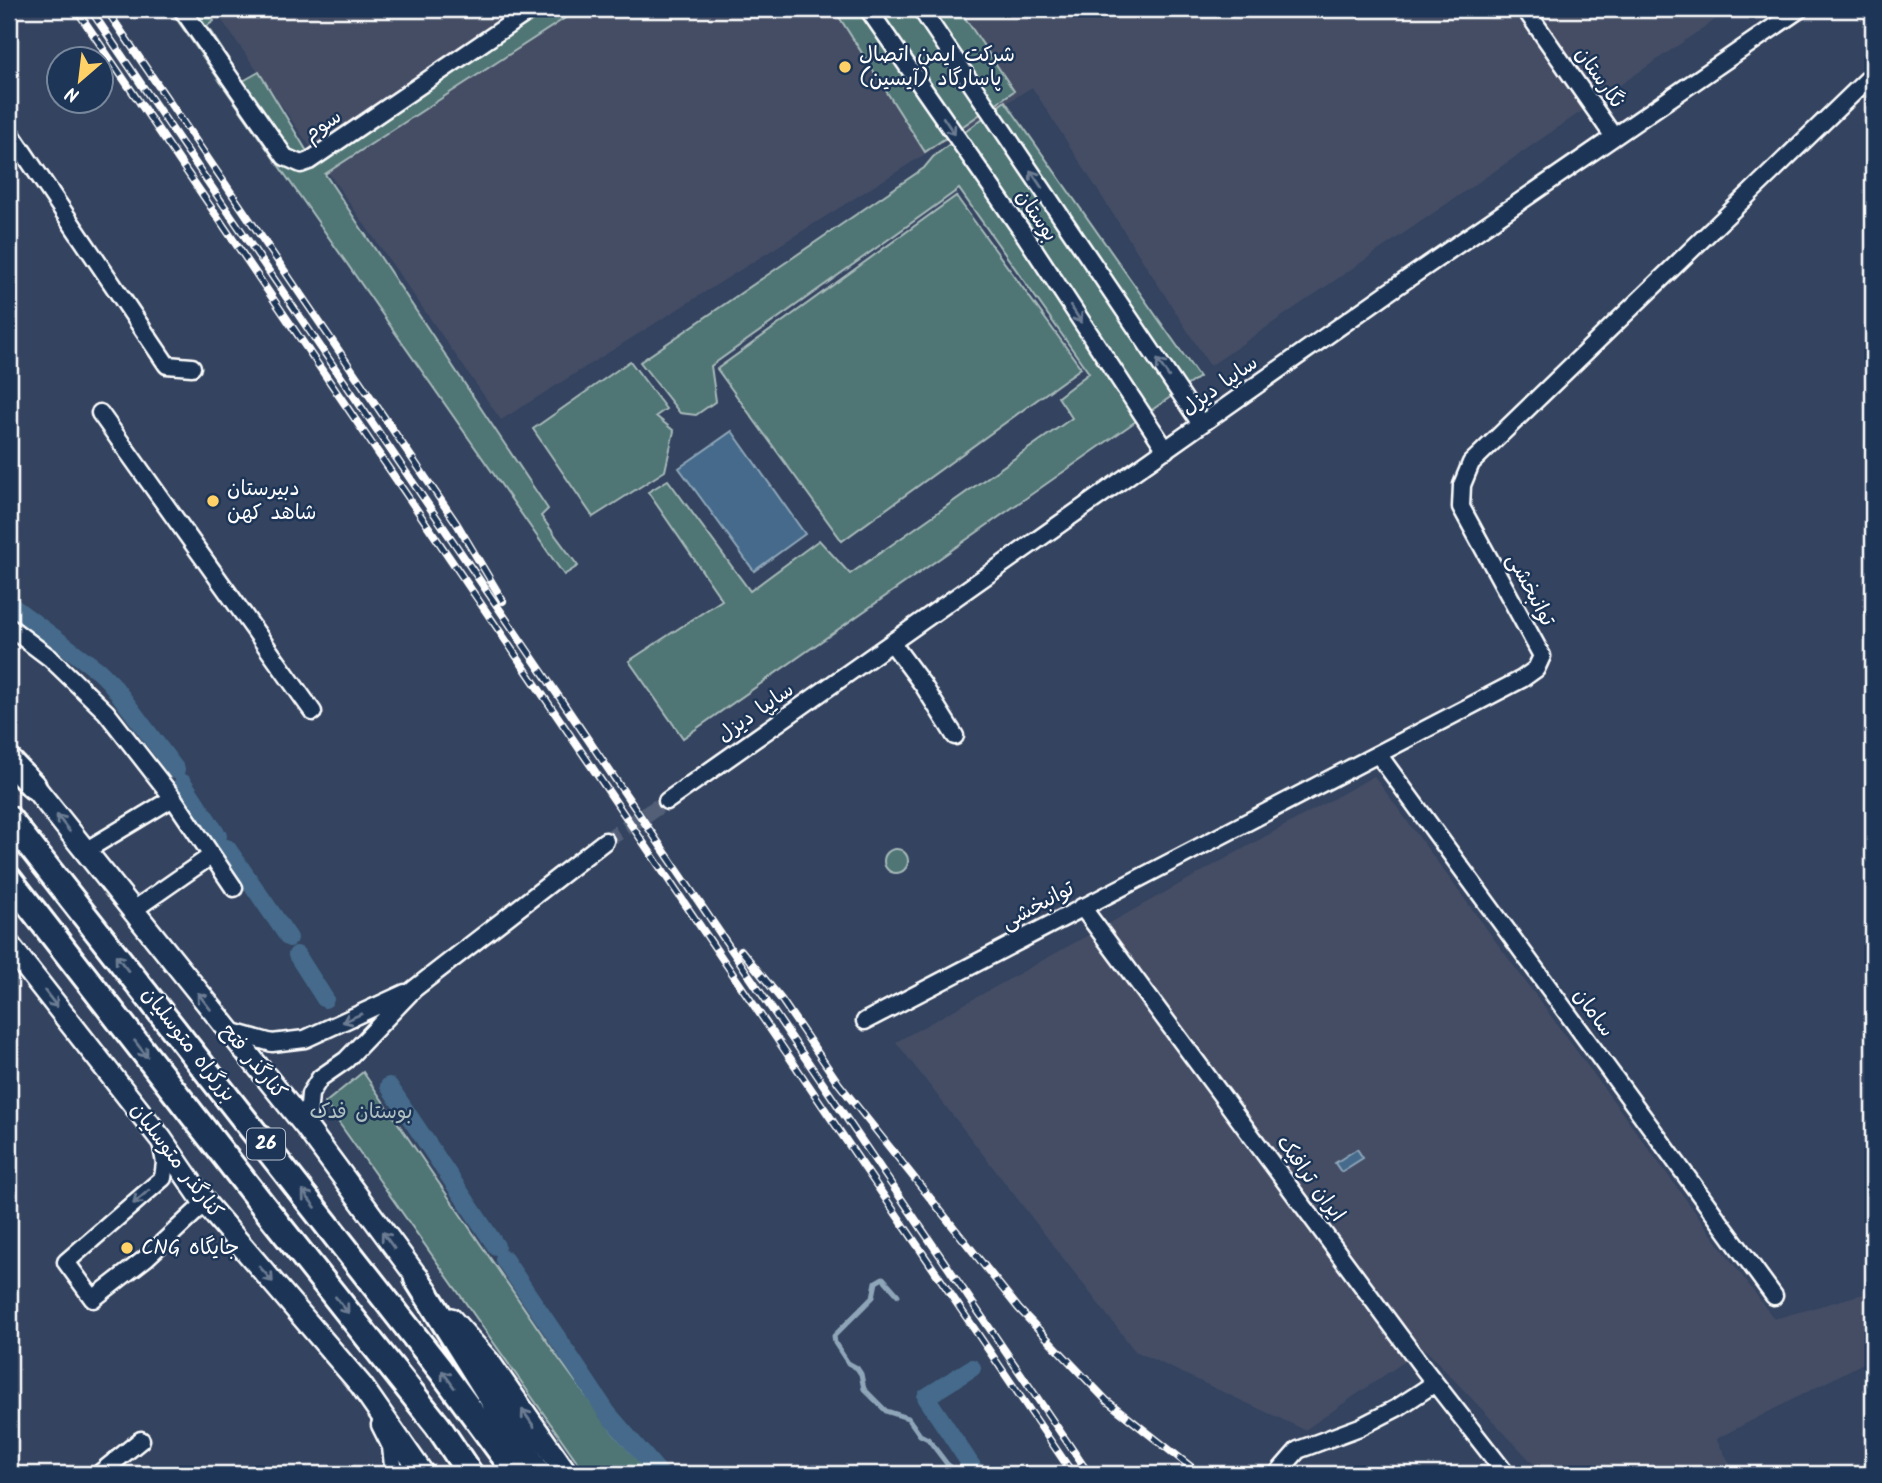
<svg xmlns="http://www.w3.org/2000/svg" width="1882" height="1483" viewBox="0 0 1882 1483" font-family="Kalam,'Playpen Sans Arabic',sans-serif">
  <style>
    .built { fill: #444d65 }
    .green { fill: #507475; stroke: #a8baba; stroke-width: 2 }
    .water { fill: #446a8b; stroke: #8fa6b9; stroke-width: 2 }
    .lines { fill: none; stroke-linecap: round; stroke-linejoin: round }
    .stream { stroke: #8fa6b9; stroke-width: 5 }
    .canal { stroke: #446a8b; stroke-width: 18 }
    .minor-tunnel { stroke: #525f77; stroke-width: 16; stroke-dasharray: 16 8; stroke-linecap: butt }
    .minor-casing { stroke: #fff; stroke-width: 21 }
    .major-casing { stroke: #fff; stroke-width: 26 }
    .highway-casing { stroke: #fff; stroke-width: 30 }
    .minor { stroke: #1d3557; stroke-width: 16 }
    .major { stroke: #1d3557; stroke-width: 21 }
    .highway { stroke: #1d3557; stroke-width: 24 }
    .rail-casing { stroke: #fff; stroke-width: 8 }
    .rail { stroke: #1d3557; stroke-width: 5; stroke-dasharray: 16; stroke-linecap: butt }
    .oneway { stroke: #6c7c92 }
    .poi-dot { fill: #ffd166; stroke: #1d3557; stroke-width: 2.5 }
    .labels { text-anchor: middle; dominant-baseline: central; stroke-width: 5; stroke-linejoin: round; paint-order: stroke }
    .shield { fill: #1d3557; stroke: #bbc2cd; stroke-width: 2 }
    .shield-label { font-size: 19px; font-weight: bold; fill: #fff }
    .poi-label { font-size: 21px; fill: #fff; stroke: #1d3557; text-anchor: start }
    .street-label { font-size: 21px; fill: #fff; stroke: #1d3557 }
    .park-label { font-size: 21px; fill: #b0c0c1; stroke: #1d3557 }
  </style>
  <rect width="100%" height="100%" fill="#34435f"/>
  <filter id="ink" filterUnits="userSpaceOnUse"><feTurbulence type="fractalNoise" baseFrequency=".0143" numOctaves="2"/><feDisplacementMap in="SourceGraphic" scale="14" xChannelSelector="R" yChannelSelector="G"/><feConvolveMatrix kernelMatrix="1 2 1 2 8 2 1 2 1" color-interpolation-filters="sRGB"/></filter>
  <g filter="url(#ink)">
    <path class="built" d="M214,9H1731L1210,366L1032,87L501,420Z
      M1374,776L1774,1319L1870,1292L1873,1302V1358L1716,1439L1736,1474H1543L1424,1348L1305,1430L1135,1351L896,1042Z"/>
    <path class="green" d="M181,9H207L214,21L207,26L243,81L259,72L311,158L542,9H579L325,174L548,509L541,516L578,566L564,575L173,14Z
      M834,9H959L1014,91L925,152Z
      M1005,101L1199,377L683,738L629,661L722,600L648,492L668,480L750,591L819,540L850,574L1072,418L1058,397L1089,373L959,189L711,366L716,401L696,415L680,413L640,362L924,168L933,157Z
      M956,196L1081,368L842,541L717,369Z
      M630,361L666,409L656,416L674,431L665,471L593,517L533,429Z
      M884 861a12 12 0 1 1 24 0a12 12 0 1 1-24 0Z
      M363,1072L559,1359L612,1431L650,1474H586L325,1103Z"/>
    <path class="water" d="M732,431L805,534L754,571L679,468Z
      M1357,1149L1363,1158L1341,1172L1335,1163Z"/>
    <g class="lines">
      <path class="stream" d="M898,1295L883,1278L876,1282L873,1297L834,1336L835,1343L848,1363L857,1368L861,1374L864,1389L886,1411L908,1418L920,1435L928,1439L947,1464L959,1474"/>
      <path class="canal" d="M9,604L99,671L111,683L176,770
        M183,783L218,836
        M227,848L289,938
        M297,955L325,999
        M389,1086L496,1246
        M504,1259L563,1346
        M566,1351L608,1414L660,1474
        M972,1368L926,1397L977,1474"/>
      <path class="minor-tunnel" d="M605,841L667,801"/>
      <g class="minor-casing">
        <path id="minor" d="M182,9L285,157L301,164L309,161L532,9
          M868,9L1026,237L1166,450
          M921,9L1201,424
          M1525,9L1614,137
          M9,131L167,365L192,367
          M100,413L313,712
          M9,627L50,658L106,712L173,798L85,851
          M892,643L923,685L955,736
          M1378,754L1774,1296
          M173,798L234,888
          M667,801L1390,291L1800,9
          M1082,907L1424,1369L1506,1474
          M132,911L211,856
          M865,1021L1522,679L1536,669L1542,656L1461,507L1462,485L1471,463L1873,74
          M226,1030L272,1043L305,1039L405,993
          M307,1128L310,1094L320,1078L346,1060L414,989L605,841
          M161,1142L165,1163L163,1178L66,1262L93,1299L146,1258L205,1203
          M380,1425L391,1447L394,1474
          M99,1474L141,1440
          M1277,1474L1298,1450L1360,1427L1397,1408L1435,1383"/>
      </g>
      <g class="major-casing">
        <path id="major" d="M24,774L307,1128L428,1292
          M9,945L161,1139L205,1203L361,1385L423,1474
          M451,1319L489,1362L567,1474"/>
      </g>
      <g class="highway-casing">
        <path id="highway" d="M9,761L33,786
          M9,819L440,1369L517,1474
          M9,879L265,1208L438,1426L470,1474
          M417,1279L539,1474"/>
      </g>
      <use href="#minor" class="minor"/>
      <use href="#major" class="major"/>
      <use href="#highway" class="highway"/>
      <g class="rail-casing">
        <path id="rail" d="M76,9L1073,1474
          M90,9L1089,1474
          M106,9L457,524L503,601
          M741,950L781,999L839,1084L1019,1309L1107,1401L1200,1474"/>
      </g>
      <use href="#rail" class="rail"/>
    </g>
    <defs><path id="oneway-shaft" d="M-6 0H5M1.5-3L5.5 0L1.5 3" fill="none" stroke-width="1.6" stroke-linecap="round" stroke-linejoin="round" transform="scale(1.75)"/></defs>
    <g class="oneway">
      <use href="#oneway-shaft" transform="translate(949 126) rotate(56)"/>
      <use href="#oneway-shaft" transform="translate(1036 179) rotate(-124)"/>
      <use href="#oneway-shaft" transform="translate(1076 314) rotate(57)"/>
      <use href="#oneway-shaft" transform="translate(1163 368) rotate(-124)"/>
      <use href="#oneway-shaft" transform="translate(63 823) rotate(-128)"/>
      <use href="#oneway-shaft" transform="translate(122 963) rotate(-128)"/>
      <use href="#oneway-shaft" transform="translate(51 999) rotate(52)"/>
      <use href="#oneway-shaft" transform="translate(204 1001) rotate(-128)"/>
      <use href="#oneway-shaft" transform="translate(352 1018) rotate(156)"/>
      <use href="#oneway-shaft" transform="translate(141 1049) rotate(52)"/>
      <use href="#oneway-shaft" transform="translate(141 1197) rotate(139)"/>
      <use href="#oneway-shaft" transform="translate(309 1199) rotate(-128)"/>
      <use href="#oneway-shaft" transform="translate(388 1240) rotate(-126)"/>
      <use href="#oneway-shaft" transform="translate(266 1274) rotate(49)"/>
      <use href="#oneway-shaft" transform="translate(342 1305) rotate(51)"/>
      <use href="#oneway-shaft" transform="translate(448 1379) rotate(-126)"/>
      <use href="#oneway-shaft" transform="translate(528 1418) rotate(-125)"/>
    </g>
  </g>
  <g class="poi-dot">
    <circle cx="845" cy="67" r="7"/>
    <circle cx="213" cy="501" r="7"/>
    <circle cx="127" cy="1248" r="7"/>
  </g>
  <g class="labels">
    <rect class="shield" x="247" y="1128.5" width="38" height="31" rx="5"/>
    <g class="shield-label">
      <text x="266" y="1144">26</text>
    </g>
    <g class="poi-label">
      <text x="859" y="55">شرکت ایمن اتصال<tspan x="859" dy="24">پاسارگاد (آیسین)</tspan></text>
      <text x="227" y="489">دبیرستان<tspan x="227" dy="24">شاهد کهن</tspan></text>
      <text x="141" y="1248">CNG جایگاه</text>
    </g>
    <g class="street-label">
      <text transform="translate(1599 78) rotate(55)">نگارستان</text>
      <text transform="translate(323 126) rotate(-34)">سوم</text>
      <text transform="translate(1036 216) rotate(56)">بوستان</text>
      <text transform="translate(1220 386) rotate(-35)">سایپا دیزل</text>
      <text transform="translate(1530 590) rotate(62)">توانبخشی</text>
      <text transform="translate(756 713) rotate(-35)">سایپا دیزل</text>
      <text transform="translate(1038 906) rotate(-28)">توانبخشی</text>
      <text transform="translate(1593 1013) rotate(54)">سامان</text>
      <text transform="translate(188 1045) rotate(52)">بزرگراه متوسلیان</text>
      <text transform="translate(253 1062) rotate(51)">کنارگذر فتح</text>
      <text transform="translate(176 1161) rotate(53)">کنارگذر متوسلیان</text>
      <text transform="translate(1310 1179) rotate(54)">ایران ترافیک</text>
    </g>
    <g class="park-label">
      <text x="361" y="1112">بوستان فدک</text>
    </g>
  </g>
  <rect width="1882" height="1483" fill="none" stroke="#1d3557" stroke-width="35"/>
  <rect x="18" y="18" width="1847" height="1448" fill="none" stroke="#fff" stroke-width="2.5" filter="url(#ink)"/>
  <g transform="translate(80 80) rotate(208)"><circle r="33" fill="#1d3557" stroke="#77869a" stroke-width="2"/>
  <path d="M0-5L12 26L0 18L-12 26Z" fill="#ffd166"/>
  <text y="-10" font-size="19" font-weight="bold" text-anchor="middle" fill="#ffffff">N</text>
  </g>
</svg>
